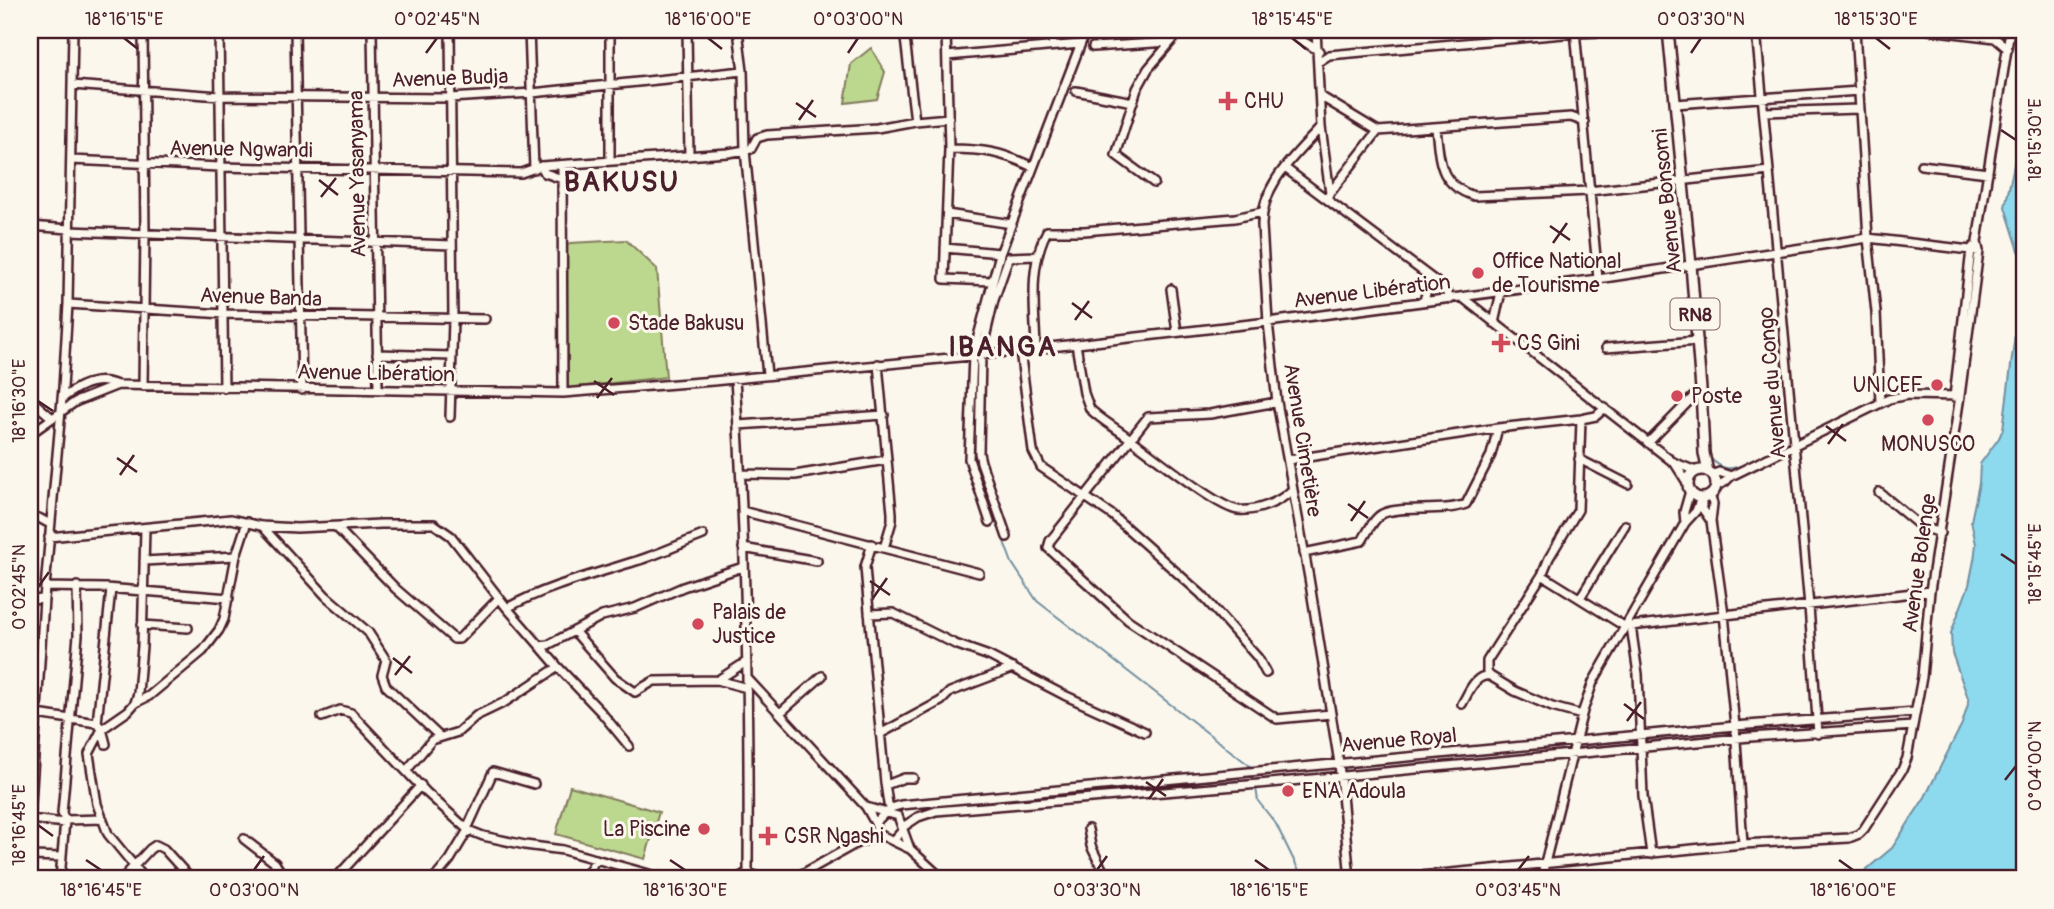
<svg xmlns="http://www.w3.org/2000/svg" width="2054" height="909" font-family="Pangolin,sans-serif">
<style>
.green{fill:#bcd88f;stroke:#837c5d;stroke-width:2}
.water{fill:#8dd9ee;stroke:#728fa0;stroke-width:2}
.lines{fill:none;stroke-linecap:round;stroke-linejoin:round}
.stream{stroke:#728fa0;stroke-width:2}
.minor-casing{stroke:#4a1f2b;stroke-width:12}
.major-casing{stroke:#4a1f2b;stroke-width:14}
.minor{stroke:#fbf7ec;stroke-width:7}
.major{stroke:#fbf7ec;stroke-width:9}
.ticks{fill:none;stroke:#4a1f2b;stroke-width:2.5}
.poi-dot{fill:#d1495b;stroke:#fbf7ec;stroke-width:2.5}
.labels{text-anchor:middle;stroke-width:6;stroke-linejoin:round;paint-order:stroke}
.shield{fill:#fbf7ec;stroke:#7f6065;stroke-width:2}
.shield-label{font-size:19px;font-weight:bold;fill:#4a1f2b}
.street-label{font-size:21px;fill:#4a1f2b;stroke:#fbf7ec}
.poi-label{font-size:21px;fill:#4a1f2b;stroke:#fbf7ec;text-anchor:start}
.district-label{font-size:28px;font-weight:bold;letter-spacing:2px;fill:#4a1f2b;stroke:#fbf7ec}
.neatline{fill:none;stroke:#4a1f2b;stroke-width:2.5}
.ticks-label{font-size:18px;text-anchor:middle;fill:#4a1f2b}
</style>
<rect width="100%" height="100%" fill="#fbf7ec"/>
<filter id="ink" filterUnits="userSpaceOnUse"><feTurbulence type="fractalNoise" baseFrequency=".0143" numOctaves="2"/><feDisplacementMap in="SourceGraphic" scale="14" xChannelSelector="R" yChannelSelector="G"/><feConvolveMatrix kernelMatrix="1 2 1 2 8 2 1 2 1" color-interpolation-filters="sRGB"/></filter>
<g filter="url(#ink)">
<path class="green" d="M871 48 885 72 877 99 845 103 851 64Z
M626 240 657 269 666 377 568 388 565 248 570 243Z
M570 786 659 812 645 859 556 834Z"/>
<path class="water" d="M2024 118V277L2020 254 2005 207Z
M2024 291V879H1855L1892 848 1925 797 1962 724 1969 701 1952 653 1951 633 1969 585 1974 560 1976 544 1971 521 1979 483 1980 464 1999 438 2003 429 2015 334Z"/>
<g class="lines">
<path class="stream" d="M1685 247 1686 262
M1006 255 1024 201 1090 30
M1686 268 1688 283
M1696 376V391
M976 380 977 358
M1697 397 1699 457
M1706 404 1710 458C1723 471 1731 470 1747 464
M1796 440 1869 405
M1780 448 1791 442
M973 459 1012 563 1037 601 1254 769
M1256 788 1258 801 1276 824 1303 879"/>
<g class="minor-casing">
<path id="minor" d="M219 30 224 388
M295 30 302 390
M372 30 378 388
M450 30 453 320 450 417
M529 30 534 169
M610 30V160
M687 30 689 156
M738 30 743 71 745 150 767 375
M904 30 915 121
M946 30 949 149 944 279 992 281
M1051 30 1053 46
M1285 30 1319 51
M1316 30 1321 127 1330 193 1327 199
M1575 30 1598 279
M1756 30 1809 606 1818 734
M1855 30 1868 238 1876 312 1880 402
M1929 30 1995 38 2008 49
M1093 47 1169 42
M947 56 1080 44
M1318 62 1329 55 1575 33 1646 30
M72 85 220 96 450 98 532 93 743 71
M1076 91 1133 102
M1320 96 1378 131 1571 117 1585 122
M1675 104 1859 91
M1764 112 1859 109
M1321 127C1295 156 1262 183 1262 225L1268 322 1277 402 1309 578 1339 763 1350 879
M1436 128C1440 161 1438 184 1474 196L1589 191 1769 171
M949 149C984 149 1001 152 1033 167
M71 160 220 167 521 173 541 166 728 153 751 149 757 138 767 135 877 128 915 121 949 118
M562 165 563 393
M1921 165 1988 173
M541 166 545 173 562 179
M1285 168 1442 286 1451 299
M1154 183 1116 155 1137 89 1148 69 1181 30
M1330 193 1378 131
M947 214 1012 224
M30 226 69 229
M69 231 452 245
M945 248 1000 253
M1171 289 1177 332
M1463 298 1673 462 1696 471
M1424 301 1430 278
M68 304 224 314 485 319
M1494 323 1501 292
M1076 344 1084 393 1090 409C1101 420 1116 428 1129 438 1151 453 1216 507 1238 510 1256 512 1280 502 1292 490
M1606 348 1698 341
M1036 349C1035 310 1028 267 1047 231H1084L1235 218 1262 212
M1020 350 1033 451 1041 467 1112 515 1201 594 1258 658 1266 673
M377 354 452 356
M878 364 892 513V521L884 548
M735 379C746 543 749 708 748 872
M143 386 145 235 143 30
M1954 397 1971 250 1973 247
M30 399 51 417
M62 399C77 386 97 376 117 385
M1277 402 1210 414 1148 417 1050 541 1048 548 1128 620 1277 719 1331 714
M1581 419 1578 510 1549 558 1542 575 1487 661V672L1490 676 1515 691 1552 707 1582 715
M738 425 884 415
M30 434 75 402 118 385 563 393 713 381 981 355 1268 322 1598 279 1868 238 1979 251
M1648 443 1701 389
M1579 459 1628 484
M1288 460 1498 428 1581 419 1596 416 1605 408
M1674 462 1688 484
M741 474 795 475 886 460
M1712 475 1719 472 1731 476
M1716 486 1725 482 1731 476 1889 399 1908 395 1960 396
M1879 492 1920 526 1940 533
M1710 495 1713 504 1711 521 1724 614 1735 726 1743 844
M1702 500V508L1711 521
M742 511 979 573
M30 516 39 518 50 524
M990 522 969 459 973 355 1000 254 1086 30
M1685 523 1684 512 1690 491
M262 526 326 596 368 632 386 660 382 675 386 686 440 737
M336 527 396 589 454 639H459L499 598
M145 528 142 646 138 693 135 703 128 711 102 729 89 754 97 804 108 834 145 879
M49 537 231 519 261 526 297 528 381 524H434L451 536 507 608 540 646 548 645 602 616 635 608 683 587 743 567
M1007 537 981 462 979 453 981 355 994 300 1009 257 1037 256
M872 544 865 567 866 579 885 783 888 804 891 808
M743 548 817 561
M1304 553 1362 541C1367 533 1373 519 1382 514 1398 505 1444 513 1466 504L1491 455 1498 428
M144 561 236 556
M1542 575 1624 626H1631L1930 591
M45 587 106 588 229 598
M1580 598 1625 525
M30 600 44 599
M507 608C547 586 592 575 636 561 659 554 680 544 703 535
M869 614 893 613 955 644 989 656 1064 695 1145 732
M142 625 188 628
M1631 626 1638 674 1643 796 1651 854
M574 631 615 678 635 692 654 681 717 680 747 688
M558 667 601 712 629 746
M748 679 866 807 875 823
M718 680 746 662
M135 703 149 696 203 651 219 630 224 619 236 556 247 522
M1462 704C1469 692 1475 674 1490 676
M780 713 822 676
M37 714 97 723 102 729 106 744
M322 717 340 710 351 713 426 792 468 830 483 836 525 845 563 850 667 879
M97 723 111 589
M880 734 941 701 950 692 1013 668
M407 770 432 740 458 732 476 716 505 702 558 667 540 646
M886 785 904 778H913
M866 807 898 816 910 849
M886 812 875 823 879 834 893 841 903 830
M889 812 891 808 901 805 1735 726 1915 712
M30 819 65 823
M30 820 44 599 63 388 68 304 73 30
M65 820 62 813 78 635 77 586
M903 827 918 817 936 811 1248 785 1750 737 1913 726
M467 829 493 772 534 784
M1088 829 1091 846 1107 879
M244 839 275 863 285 879
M893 841 910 849 943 879
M30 856 62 857
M60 879 65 820 103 819
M122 879 150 849 156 845 164 849 191 879
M335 879 421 785
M434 879 450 860 468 830
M584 879 596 859
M737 879 748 872 762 879
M793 879 859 842 882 837
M1390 879 1743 844 1849 838 1859 834 1864 829 1902 770 1907 758 1922 677 1930 591 1960 396 1979 251 1977 242 2010 30
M1541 879 1583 711 1593 682 1685 523 1696 511 1701 498"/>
</g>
<g class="major-casing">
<path id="major" d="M1668 30 1691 265 1701 389 1704 453 1708 472
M1688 484a14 14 0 1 1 28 0a14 14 0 1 1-28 0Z"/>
</g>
<use href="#minor" class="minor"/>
<use href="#major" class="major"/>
</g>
</g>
<path class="ticks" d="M124 38 138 49M708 38 722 49M1292 38 1306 49M1876 38 1890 49M426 53 437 38M848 53 858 38M1691 53 1701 38M796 103 816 117M799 120 813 100M2001 130 2016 140M319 180 338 195M321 197 336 178M1550 226 1570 240M1553 243 1567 223M1072 303 1092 318M1075 320 1089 301M594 381 614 395M597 398 612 378M38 401 53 411M1826 426 1846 441M1828 444 1843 424M117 458 137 472M120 475 134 455M1348 504 1368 518M1351 521 1365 501M2001 554 2016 564M870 581 890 595M38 587 49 572M873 598 887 578M393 658 412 673M395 675 410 656M1624 704 1644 719M1627 721 1641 702M2005 780 2016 766M1146 782 1166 796M1149 799 1163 779M38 825 53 836M86 860 101 870M670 860 685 870M1255 860 1269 870M1839 860 1853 870M254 870 264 856M1097 870 1107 856M1518 870 1529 856"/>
<g class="poi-dot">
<path d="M1224.5 90.5h7v7h7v7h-7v7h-7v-7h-7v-7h7z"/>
<circle cx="1478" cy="273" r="7"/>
<circle cx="614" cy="323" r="7"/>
<path d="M1497.5 332.5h7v7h7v7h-7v7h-7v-7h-7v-7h7z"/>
<circle cx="1937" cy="385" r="7"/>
<circle cx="1677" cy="396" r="7"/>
<circle cx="1928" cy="420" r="7"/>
<circle cx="698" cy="624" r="7"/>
<circle cx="1288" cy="791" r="7"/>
<circle cx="704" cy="829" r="7"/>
<path d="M764.5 825.5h7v7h7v7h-7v7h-7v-7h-7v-7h7z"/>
</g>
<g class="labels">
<rect class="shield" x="1670.5" y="298.5" width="49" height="31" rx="5"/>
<g class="shield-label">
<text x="1695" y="321">RN8</text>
</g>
<g class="street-label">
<text transform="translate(450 78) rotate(-2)" y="7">Avenue Budja</text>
<text transform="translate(241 149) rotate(1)" y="7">Avenue Ngwandi</text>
<text transform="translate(357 174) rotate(-91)" y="7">Avenue Yasanyama</text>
<text transform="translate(1667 201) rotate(-96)" y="7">Avenue Bonsomi</text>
<text transform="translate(1372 291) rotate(-7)" y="7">Avenue Libération</text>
<text transform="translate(261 297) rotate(2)" y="7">Avenue Banda</text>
<text transform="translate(376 373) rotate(1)" y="7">Avenue Libération</text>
<text transform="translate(1772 383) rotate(-95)" y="7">Avenue du Congo</text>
<text transform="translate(1303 440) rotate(81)" y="7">Avenue Cimetière</text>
<text transform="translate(1919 563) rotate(-82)" y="7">Avenue Bolenge</text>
<text transform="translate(1399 740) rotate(-5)" y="7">Avenue Royal</text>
</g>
<g class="poi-label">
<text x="1244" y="108">CHU</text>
<text x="1492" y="268">Office National<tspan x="1492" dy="24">de Tourisme</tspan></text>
<text x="628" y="330">Stade Bakusu</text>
<text x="1517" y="350">CS Gini</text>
<text x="1923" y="392" text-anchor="end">UNICEF</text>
<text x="1691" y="403">Poste</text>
<text x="1928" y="451" text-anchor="middle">MONUSCO</text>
<text x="712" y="619">Palais de<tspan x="712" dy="24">Justice</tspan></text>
<text x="1302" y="798">ENA Adoula</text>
<text x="690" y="836" text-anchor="end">La Piscine</text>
<text x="784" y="843">CSR Ngashi</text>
</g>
<g class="district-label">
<text x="622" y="191">BAKUSU</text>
<text x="1003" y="356">IBANGA</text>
</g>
</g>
<rect width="2054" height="909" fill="none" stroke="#fbf7ec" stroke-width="77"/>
<rect x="38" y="38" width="1978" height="832" class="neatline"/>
<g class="ticks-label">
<text x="124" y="25">18°16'15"E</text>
<text x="437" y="25">0°02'45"N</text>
<text x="708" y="25">18°16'00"E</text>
<text x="858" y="25">0°03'00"N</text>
<text x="1292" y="25">18°15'45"E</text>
<text x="1701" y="25">0°03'30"N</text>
<text x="1876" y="25">18°15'30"E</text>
<text transform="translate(2035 140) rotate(-90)" y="6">18°15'30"E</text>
<text transform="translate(19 401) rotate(-90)" y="6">18°16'30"E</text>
<text transform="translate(2035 564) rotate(-90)" y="6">18°15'45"E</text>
<text transform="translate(19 587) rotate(-90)" y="6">0°02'45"N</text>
<text transform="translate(2035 766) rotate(-90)" y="6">0°04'00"N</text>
<text transform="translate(19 825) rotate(-90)" y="6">18°16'45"E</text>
<text x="101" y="896">18°16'45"E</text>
<text x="254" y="896">0°03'00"N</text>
<text x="685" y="896">18°16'30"E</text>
<text x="1097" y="896">0°03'30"N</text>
<text x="1269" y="896">18°16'15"E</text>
<text x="1518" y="896">0°03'45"N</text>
<text x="1853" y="896">18°16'00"E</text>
</g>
</svg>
